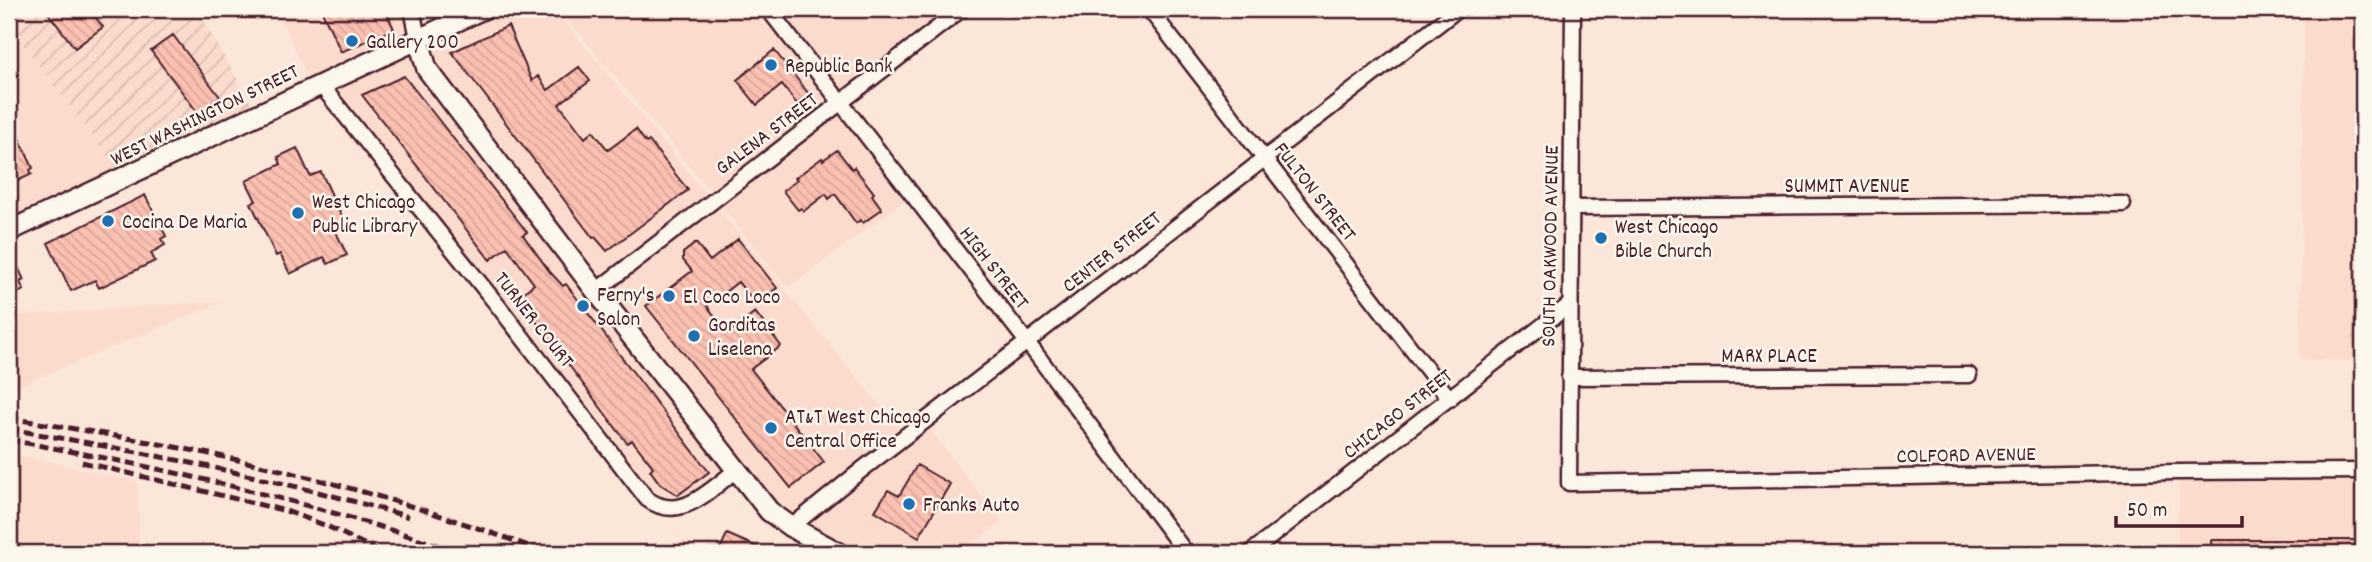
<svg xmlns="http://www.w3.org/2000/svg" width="2372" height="562" font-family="Dekko,sans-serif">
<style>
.built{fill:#fbdbce}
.industrial{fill:url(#industrial-furrows)}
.building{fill:url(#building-back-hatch);stroke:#4a1f2b;stroke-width:2}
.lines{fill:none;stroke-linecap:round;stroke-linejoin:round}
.street-casing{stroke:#4a1f2b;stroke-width:19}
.secondary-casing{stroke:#4a1f2b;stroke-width:24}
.street{stroke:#fbf7ec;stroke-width:14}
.secondary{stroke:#fbf7ec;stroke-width:19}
.rail{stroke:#4a1f2b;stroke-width:5;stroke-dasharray:10 5;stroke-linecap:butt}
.poi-dot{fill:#1f6fb2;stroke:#fbf7ec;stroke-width:2.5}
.labels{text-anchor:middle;stroke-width:5;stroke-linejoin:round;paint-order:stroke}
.poi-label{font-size:21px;fill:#4a1f2b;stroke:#fbf7ec;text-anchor:start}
.street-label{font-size:21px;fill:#4a1f2b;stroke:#fbf7ec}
</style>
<defs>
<pattern id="industrial-furrows" width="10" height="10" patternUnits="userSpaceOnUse" patternTransform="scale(1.75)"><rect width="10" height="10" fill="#fbdbce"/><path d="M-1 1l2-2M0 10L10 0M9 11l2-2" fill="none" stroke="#d9bcb1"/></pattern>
<pattern id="building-back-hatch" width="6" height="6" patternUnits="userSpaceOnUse" patternTransform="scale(1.75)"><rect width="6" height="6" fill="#fac0b1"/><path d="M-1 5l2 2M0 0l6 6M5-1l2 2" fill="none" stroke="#d8a598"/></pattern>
</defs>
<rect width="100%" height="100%" fill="#fbe6da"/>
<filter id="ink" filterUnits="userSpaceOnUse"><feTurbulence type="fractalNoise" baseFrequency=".0143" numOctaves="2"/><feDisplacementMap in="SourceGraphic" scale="14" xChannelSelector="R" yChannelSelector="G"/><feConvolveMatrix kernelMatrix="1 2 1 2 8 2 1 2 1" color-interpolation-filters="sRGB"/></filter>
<g filter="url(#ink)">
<path class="built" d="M276 9H416L422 31 311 83Z
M483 9H554L905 436 791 527 738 469 686 506 658 507 325 81Z
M559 9H763L834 104 713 195Z
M773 9H954L841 97Z
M2304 9H2363V360H2300Z
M9 26 119 171 9 222Z
M839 109 908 198 788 288 718 202Z
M224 301 9 390V316Z
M927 426 1002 522 957 553H851L800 526Z
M9 453 138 482 139 544 75 553H9Z
M2363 468V553H2178L2179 472Z"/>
<path class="industrial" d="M9 9H197L252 105 119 171 9 26Z"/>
<path class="building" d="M45 9H89L103 27 75 48Z
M321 9H385L394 29 341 52Z
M508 26 532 81 538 76 548 90 579 67 590 81 559 104 585 138 593 131 608 150 636 129 646 143 649 141 688 190 607 251 595 237 593 238 452 52Z
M173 35 220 97 198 113 151 51Z
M774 50 809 94 797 104 782 85 757 105 737 80Z
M404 76 527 232 523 235 550 272 563 286 566 284 709 472 678 495 660 484 650 470 653 467 632 440 627 443 518 297 534 284 507 247 490 260 362 95Z
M9 116 33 168 30 170 32 174 9 185Z
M297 148 310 176 321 172 345 223 334 228 347 255 328 264 324 257 290 274 280 254 276 256 251 203 256 201 246 181 281 164 278 157Z
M837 150 852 169 854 167 874 193 872 195 882 209 863 223 860 220 856 223 835 194 829 199 826 194 804 211 801 208 798 210 783 191 797 180 795 178 822 158 823 160Z
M145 195 166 236 161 239 165 245 151 253 155 261 99 288 95 280 71 291 48 243Z
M738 239 777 288 756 304 738 282 707 306 728 333 755 312 781 346 751 369 824 462 791 488 646 306 692 271 683 260V253L696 243 710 261Z
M9 248 24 280 20 282 24 290 9 297Z
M917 465 950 484 919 537 875 511 888 490 899 496Z
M727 534 771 553H718Z
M2211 540H2363V553H2211Z"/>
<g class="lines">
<g class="street-casing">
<path id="street" d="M412 9 418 38
M768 9 1027 342 1186 553
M1149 9 1450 399
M1573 9 1569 483 2179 472 2363 471
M320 84 499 307 647 499C681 524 710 489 738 469
M1571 208 2123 204
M596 291 962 9
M1569 377 1969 375
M791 527 864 468 1458 9
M1250 553 1569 305"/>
</g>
<g class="secondary-casing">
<path id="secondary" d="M418 38 427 69 596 291 769 511 791 527 839 553
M9 231 483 9"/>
</g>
<use href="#street" class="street"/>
<use href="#secondary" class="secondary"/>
<path class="rail" d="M9 418C106 434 204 450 300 475 384 496 466 523 548 553
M9 429C144 452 277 478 409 517
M9 440C163 467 313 502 461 553
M82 462 286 511 327 526 382 553"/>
</g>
</g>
<g class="poi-dot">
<circle cx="352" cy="41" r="7"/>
<circle cx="771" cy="65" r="7"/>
<circle cx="298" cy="213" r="7"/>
<circle cx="108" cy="221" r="7"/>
<circle cx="1601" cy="238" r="7"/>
<circle cx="669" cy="296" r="7"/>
<circle cx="583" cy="306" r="7"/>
<circle cx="694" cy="336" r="7"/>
<circle cx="771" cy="428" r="7"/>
<circle cx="909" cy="504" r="7"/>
</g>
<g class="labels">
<g class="poi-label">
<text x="366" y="48">Gallery 200</text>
<text x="785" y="72">Republic Bank</text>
<text x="312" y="208">West Chicago<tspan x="312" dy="24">Public Library</tspan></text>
<text x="122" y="228">Cocina De Maria</text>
<text x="1615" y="233">West Chicago<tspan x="1615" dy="24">Bible Church</tspan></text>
<text x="597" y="301">Ferny's<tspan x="597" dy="24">Salon</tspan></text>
<text x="683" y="303">El Coco Loco</text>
<text x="708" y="331">Gorditas<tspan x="708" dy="24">Liselena</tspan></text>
<text x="785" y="423">AT&amp;T West Chicago<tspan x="785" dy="24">Central Office</tspan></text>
<text x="923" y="511">Franks Auto</text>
</g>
<g class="street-label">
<text transform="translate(204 114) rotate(-26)" y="7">WEST WASHINGTON STREET</text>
<text transform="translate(766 133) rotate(-37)" y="7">GALENA STREET</text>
<text x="1847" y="192">SUMMIT AVENUE</text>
<text transform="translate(1316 191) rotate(52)" y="7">FULTON STREET</text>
<text transform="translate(1549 246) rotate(-89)" y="7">SOUTH OAKWOOD AVENUE</text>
<text transform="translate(1111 251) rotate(-38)" y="7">CENTER STREET</text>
<text transform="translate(995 267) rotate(52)" y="7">HIGH STREET</text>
<text transform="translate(535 319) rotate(52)" y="7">TURNER COURT</text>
<text x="1769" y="362">MARX PLACE</text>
<text transform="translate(1397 413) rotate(-38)" y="7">CHICAGO STREET</text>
<text transform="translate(1966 454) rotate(-1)" y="7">COLFORD AVENUE</text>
</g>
</g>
<rect width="2372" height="562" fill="none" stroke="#fbf7ec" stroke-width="35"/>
<rect x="18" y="18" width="2337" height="527" fill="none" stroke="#4a1f2b" stroke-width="2.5" filter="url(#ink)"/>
<path d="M2116 516v10h126v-10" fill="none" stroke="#4a1f2b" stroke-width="3.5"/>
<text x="2127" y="516" font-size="21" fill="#4a1f2b" stroke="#fbf7ec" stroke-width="5" paint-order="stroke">50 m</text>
</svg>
